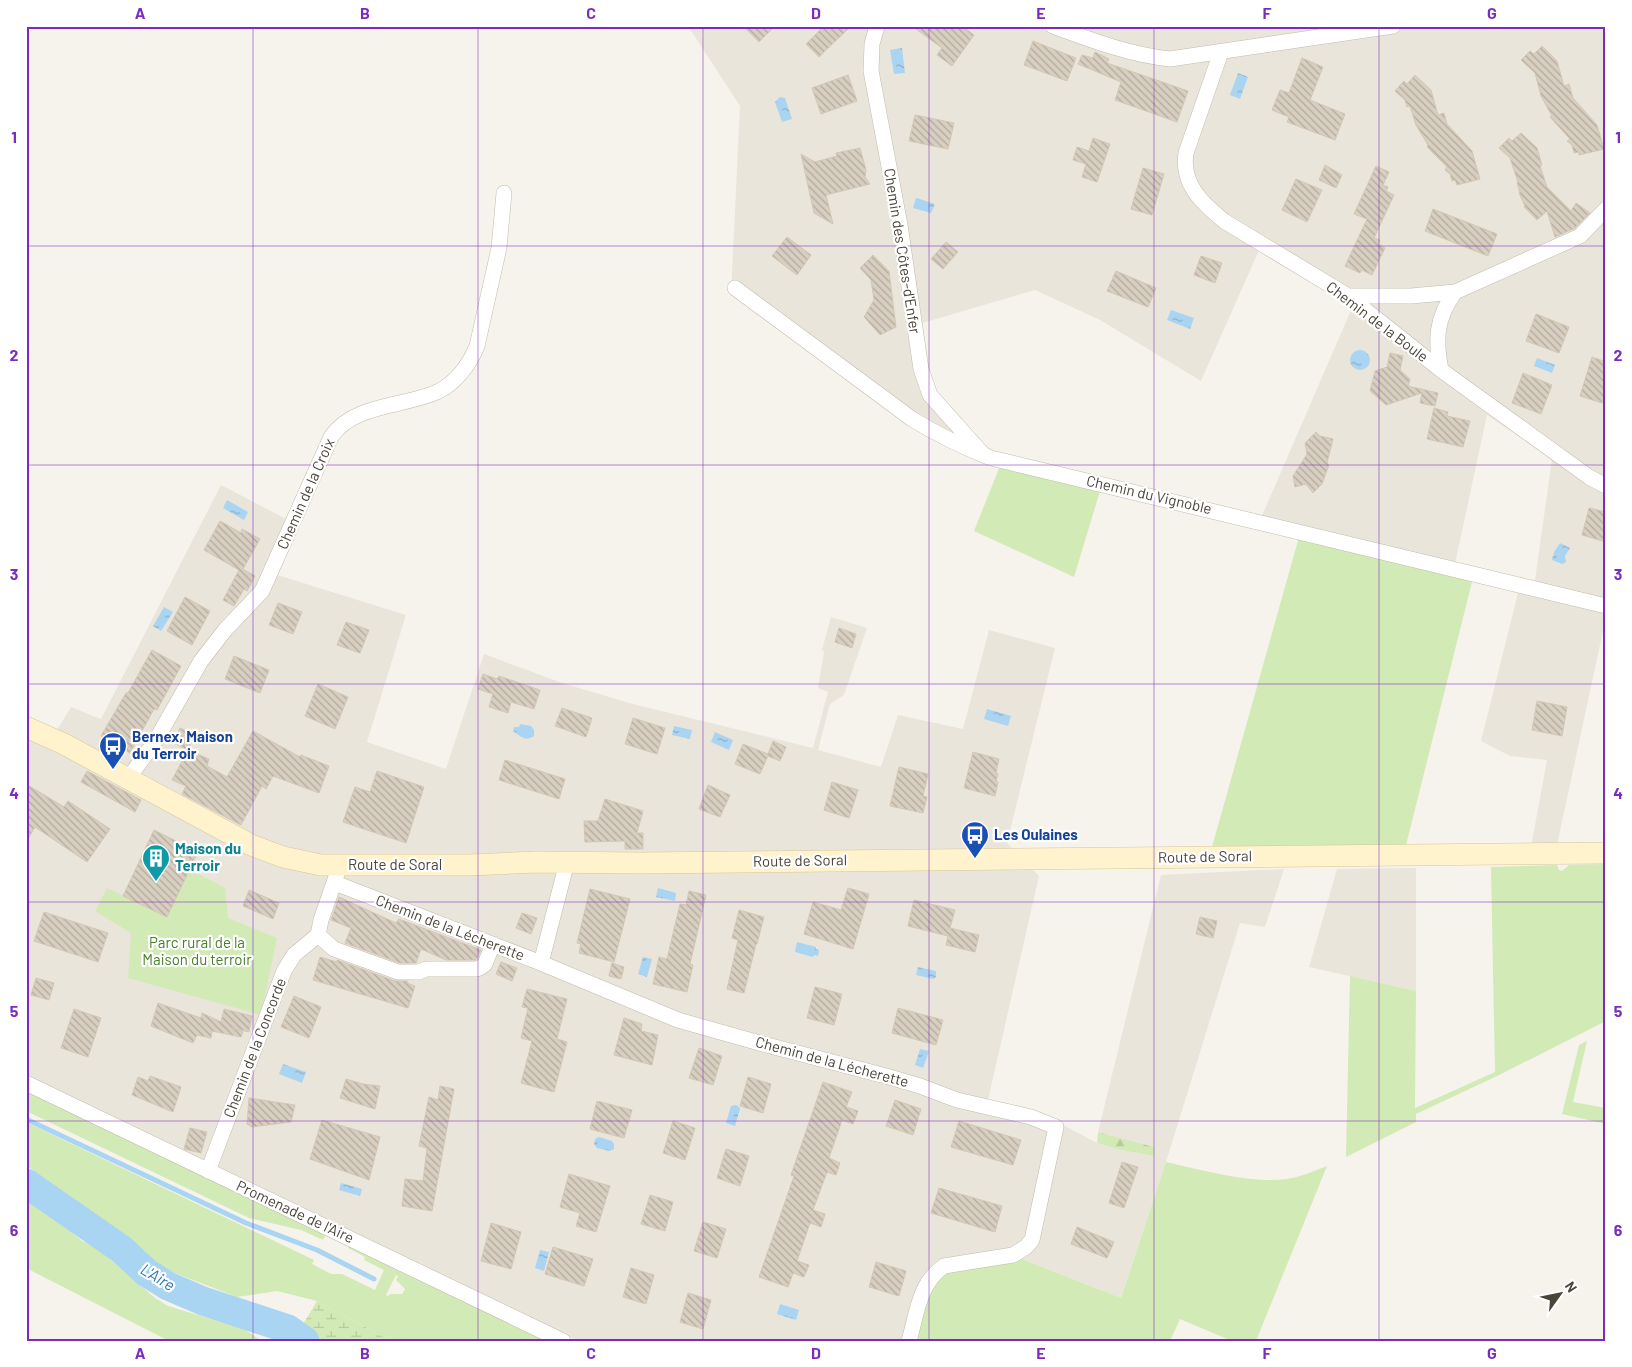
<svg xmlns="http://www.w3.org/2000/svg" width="1632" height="1367" font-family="Barlow,sans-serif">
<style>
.residential{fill:#eae5da}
.green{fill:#d2eab5;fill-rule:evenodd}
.forest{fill:url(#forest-firs)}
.wetland{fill:url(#wetland-marsh)}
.water{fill:url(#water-ripples)}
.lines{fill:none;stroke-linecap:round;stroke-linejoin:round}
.stream{stroke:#a9d4f2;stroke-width:5}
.river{stroke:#a9d4f2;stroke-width:29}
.building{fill:url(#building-back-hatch);stroke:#d3c7b4}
.street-casing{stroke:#c2bbae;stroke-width:16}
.secondary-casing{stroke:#d6c79b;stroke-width:22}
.street{stroke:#fff;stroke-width:15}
.secondary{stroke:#fff3cd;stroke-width:21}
.grid{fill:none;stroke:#7b2cbf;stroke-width:1;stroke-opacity:0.55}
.labels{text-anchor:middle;stroke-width:4.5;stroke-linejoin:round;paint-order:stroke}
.street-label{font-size:15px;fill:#4b4439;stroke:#fff}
.transit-label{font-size:15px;font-weight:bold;fill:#164399;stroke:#fff;text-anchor:start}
.culture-label{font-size:15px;font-weight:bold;fill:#0d838f;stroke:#fff;text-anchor:start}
.park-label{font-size:15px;fill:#4a7f2a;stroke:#fff}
.water-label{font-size:16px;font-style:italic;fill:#2e7ab2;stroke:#fff}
.neatline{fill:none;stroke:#7b2cbf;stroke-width:2}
.grid-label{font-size:16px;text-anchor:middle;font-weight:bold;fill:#7b2cbf}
</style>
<defs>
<pattern id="forest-firs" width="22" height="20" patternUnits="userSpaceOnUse" patternTransform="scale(1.25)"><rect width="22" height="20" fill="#d2eab5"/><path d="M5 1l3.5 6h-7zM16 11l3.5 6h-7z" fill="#b6ca9c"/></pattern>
<pattern id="wetland-marsh" width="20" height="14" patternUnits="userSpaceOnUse" patternTransform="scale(1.25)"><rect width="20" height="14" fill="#d2eab5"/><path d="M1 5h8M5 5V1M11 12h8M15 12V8" fill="none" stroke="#b6ca9c"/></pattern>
<pattern id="water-ripples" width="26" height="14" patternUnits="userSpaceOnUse" patternTransform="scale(1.25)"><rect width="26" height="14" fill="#a9d4f2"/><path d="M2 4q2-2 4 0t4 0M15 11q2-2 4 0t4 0" fill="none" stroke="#8caec5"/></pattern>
<pattern id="building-back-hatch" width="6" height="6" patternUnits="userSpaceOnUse" patternTransform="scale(1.25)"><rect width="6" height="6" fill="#d8cfc1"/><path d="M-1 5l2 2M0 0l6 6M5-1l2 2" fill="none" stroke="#b1aa9e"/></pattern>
</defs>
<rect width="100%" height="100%" fill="#f6f3ec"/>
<path class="residential" d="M688 26H1606V617L1557 845 1531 847 1547 760 1510 756 1481 741 1518 593 1535 580 1552 459 1487 415 1453 573 1261 518 1352 308 1260 248 1201 381 1100 320 1035 290 919 324 933 389 989 451 880 403 731 294 740 106Z
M221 485 292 522 271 573 406 615 367 742 446 769 484 654 562 683 633 704 813 748 828 692 818 688 824 652 822 650 831 617 867 628 844 695 830 704 818 750 881 767 898 715 963 729 989 630 1055 648 1007 843 1039 876 988 1100 1037 1111 1097 1143 1121 1150 1155 1156 1154 1147 1098 1132 1161 875 1284 869 1265 927 1240 923 1166 1162 1121 1298 1019 1258 952 1270 915 1341H578L26 1076V727L57 730 71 707 101 719Z
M1416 868V991L1309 967 1337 869Z"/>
<path class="green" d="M1000 466 1100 491 1074 577 974 531Z
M1299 537 1473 578 1406 845 1212 847Z
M1606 864V1021L1497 1076 1416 1114V1122L1346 1157 1350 976 1416 991 1415 1108 1495 1072 1491 867 1557 865 1559 870 1562 871 1569 865Z
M190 869 225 888 228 918 277 938 261 1015 128 978 131 933 95 911 107 888 167 917Z
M1587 1041 1573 1102 1606 1108V1124L1562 1114 1579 1045Z
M26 1087 327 1232 323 1240 301 1230 249 1218 26 1111Z
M26 1122 314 1260 312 1264 331 1274H342L375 1290 384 1270 364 1260 365 1257 348 1248 350 1243 555 1341H391L317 1301 277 1291 237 1297 157 1266 145 1251 124 1238 107 1223 72 1203 61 1192 26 1165ZM396 1275 398 1276 396 1280 405 1289 402 1294H390L388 1296 386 1295Z
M1166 1162C1202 1170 1252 1184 1287 1179 1301 1177 1314 1171 1327 1166L1256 1341H1232L1180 1319 1170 1341H920L916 1338 930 1289 937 1278 952 1270 1019 1258 1121 1298Z
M26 1196 32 1198 82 1241 96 1247 155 1298 168 1306 244 1329 262 1341H169L26 1268Z"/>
<path class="forest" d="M1098 1132 1154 1147 1155 1156 1121 1150 1097 1143Z"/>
<path class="wetland" d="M317 1301 391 1341H293Z"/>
<path class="water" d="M902 48 905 73 894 74 890 50Z
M1238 73 1248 77 1240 99 1230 95Z
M780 97 785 98 792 119 782 122 775 102Z
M916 198 935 204 931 213 913 208Z
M1171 310 1194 318 1190 329 1167 320Z
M1350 360a10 10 0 1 1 20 0a10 10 0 1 1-20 0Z
M1537 358 1555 365 1552 373 1534 366Z
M227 500 248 512 244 520 223 508Z
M1560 543 1570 548 1565 556 1566 562 1562 564 1552 560 1554 552Z
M164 607 173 612 161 631 153 626Z
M987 709 1011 716 1008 726 984 719Z
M520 724 531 726 534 730V736C525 742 520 736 513 731L514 727H519Z
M674 726 692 730 690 739 672 735Z
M715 732 733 740 729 750 711 742Z
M658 888 676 893 675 901 656 897Z
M797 942 816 947V949L819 950 818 956 814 955 813 957 795 952Z
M643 957 652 959 647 977 638 974Z
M918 967 936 971V977L933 979 916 975Z
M920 1049 929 1051 923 1068 915 1065Z
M283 1064 306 1072 302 1083 279 1074Z
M735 1105 738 1106 740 1109 735 1126 726 1123 731 1106Z
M599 1137 612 1141 614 1144V1149L610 1151 597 1148 594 1144 595 1139Z
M341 1183 362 1189 360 1196 339 1190Z
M540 1250 549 1252 544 1271 535 1268Z
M780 1304 799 1310 796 1320 777 1314Z"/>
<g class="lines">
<path class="stream" d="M26 1119 246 1223 317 1250 374 1279"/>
<path class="river" d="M26 1183 121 1249 147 1273 168 1286 203 1301 288 1329 305 1341"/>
</g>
<path class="building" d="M743 26H775L759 42Z
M824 26H851L819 57 806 44Z
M912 26H962L974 35 952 66 937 55 942 48Z
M1033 41 1076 58 1067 81 1024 65Z
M1542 46 1557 61 1564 86 1569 84 1573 98 1597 125 1604 149 1579 155V152L1574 153 1572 145 1567 141 1570 139 1550 117 1552 116 1541 96 1535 73 1521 60 1530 51 1534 54Z
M1095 52 1109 59 1107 63 1188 91 1177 122 1115 100 1121 82 1078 64 1082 55 1093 58Z
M1302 58 1323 67 1310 100 1345 114 1335 140 1287 122 1289 117 1272 110 1280 90 1289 93Z
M848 75 857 101 821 114 812 88Z
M1415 75 1431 90 1438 115 1444 113 1447 124 1472 151 1480 179 1457 185 1455 180 1452 181 1450 174 1445 170 1447 167 1427 147 1428 145 1416 125 1410 106 1407 107 1405 100 1395 91 1404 81 1407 84Z
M915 115 954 123 948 149 909 141Z
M1521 133 1537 148 1542 165 1540 166 1547 187 1571 211 1576 203 1590 213 1575 228 1555 237 1547 211 1537 220 1524 207 1525 206 1519 193H1520L1517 183 1518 182 1510 158 1499 148 1509 138 1512 141Z
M1093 138 1110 144 1097 182 1082 177 1086 164 1073 160 1077 147 1089 151Z
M860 148 866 170 865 177 870 184 826 195 833 224 814 213 801 154 815 162 837 156 836 153Z
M1325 165 1342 175 1336 188 1319 180Z
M1376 166 1389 172 1383 185 1388 187 1386 191 1394 195 1374 238 1380 240 1378 244 1385 248 1372 275 1362 270 1360 273 1345 266 1367 219 1354 214Z
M1143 168 1164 174 1152 215 1131 209Z
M1296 179 1322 190 1307 222 1282 210Z
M1433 209 1497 234 1488 256 1425 231Z
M787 237 811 255 797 275 772 256Z
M946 242 958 252 943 269 931 259Z
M873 255 889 271 896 327 880 335 864 317 874 300 871 280 860 268Z
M1201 256 1222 263 1215 283 1194 275Z
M1116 271 1156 288 1148 307 1107 291Z
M1536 314 1569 327 1559 353 1526 341Z
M1390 353 1403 356 1400 370 1410 379 1408 386 1438 393 1435 406 1420 403 1422 393 1386 405 1370 391 1375 371 1387 367Z
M1592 357 1606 362V393L1602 403 1580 396Z
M1523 373 1552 385 1541 414 1512 403Z
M1434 408 1448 412 1447 416 1470 421 1463 447 1427 439Z
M1316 432 1320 436 1333 439 1327 463 1329 465 1322 484 1313 493 1306 484 1295 487 1293 476 1307 454 1305 443Z
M1589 508 1606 512V542L1582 535Z
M220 521 241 533 242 529 260 539 243 569 255 576 247 591 244 589 234 606 223 600 239 570 204 550Z
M185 597 210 611 192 645 167 631Z
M278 603 302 612 293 634 269 625Z
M346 622 369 630 360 653 337 645Z
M839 628 856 634 852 648 835 642Z
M152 650 181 666 157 710 154 709 130 753 101 736 126 693H128Z
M234 656 269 670 260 693 225 679Z
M483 674 497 679 499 676 540 690 534 709 511 702 508 713 489 707 493 694 478 689Z
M318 684 348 697 335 729 305 716Z
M1537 701 1567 707 1562 736 1532 730Z
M562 708 592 718 586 737 555 726Z
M633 718 665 728 657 754 625 744Z
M180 728 195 736 187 750 172 742Z
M253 731 300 757 301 755 329 766 319 793 273 776 266 789 262 786 241 825 182 794 186 786 172 780 188 750 209 759 207 766 227 777Z
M773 741 786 747 780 761 768 756 760 774 735 764 743 744 768 754Z
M973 752 999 759 996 773 998 774 996 781 998 782 995 796 964 788Z
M505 760 565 779 559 799 499 780Z
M899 767 928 774 923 796 927 797 923 813 890 806Z
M87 771 141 800 135 812 81 782Z
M377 771 424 787 406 843 343 822 355 787 370 792Z
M832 782 858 790 849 818 824 810Z
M26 784 64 807 68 801 110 829 87 862 35 827 26 842Z
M708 785 730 795 720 817 699 809Z
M605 799 643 811 637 833H643V849H625V841L585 842 584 821H598Z
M154 830 198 852 167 917 123 896Z
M848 888 869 894 853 949 804 934 813 902 841 910Z
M590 889 630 899 614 962 579 953 581 944 577 943Z
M249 890 279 903 273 919 243 906Z
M689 891 706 895 690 964 693 965 687 992 653 984 659 957 667 959 680 904 686 905Z
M339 897 396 923 399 919 481 950 477 958 475 960H446L421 949 416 963H400L345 943 351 928 331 920Z
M914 900 955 910 950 928 979 935 975 952 946 945 948 936 908 926Z
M739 910 764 917 757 944H756L744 993 727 989 738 940 732 938Z
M44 912 108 933 98 962 34 941Z
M522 913 537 918 531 934 516 928Z
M1200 917 1217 921 1213 938 1196 934Z
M320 957 337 962V960L395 981H408L407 983 415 986 408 1008 313 980Z
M501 962 517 968 512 981 496 974Z
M612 963 624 967 621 979 609 976Z
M36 978 54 983 49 1000 31 995Z
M815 987 842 994 834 1025 807 1018Z
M527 989 567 999 557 1039 567 1042 554 1092 521 1083 532 1041 521 1038 528 1008 522 1007Z
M294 996 321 1007 309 1038 281 1027Z
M158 1003 201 1018 202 1013 221 1022 224 1009 252 1016 249 1032 232 1028 243 1032 241 1037 212 1031 211 1038 197 1035 193 1043 151 1026Z
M898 1008 943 1020 936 1045 892 1033Z
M74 1009 101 1018 88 1057 61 1048Z
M624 1018 642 1024 641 1031 658 1035 652 1065 614 1055Z
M699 1048 722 1056 713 1085 689 1078Z
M150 1076 181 1087 173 1112 132 1095 138 1077 148 1081Z
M748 1077 771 1084 763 1113 740 1106Z
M346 1079 363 1084 380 1086 375 1109 340 1098Z
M823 1082 852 1092 846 1107 858 1111 853 1124 842 1120 829 1158 840 1163 836 1175 827 1172 813 1210 825 1214 821 1227 810 1223 797 1261 809 1265 804 1277 793 1273 788 1287 759 1277 794 1176 791 1175Z
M440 1086 454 1089 432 1211 402 1206 405 1179 423 1181 427 1148 419 1146 429 1097 438 1100Z
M249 1098 295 1105 291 1122 252 1127 247 1124Z
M895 1100 921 1109 913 1135 886 1126Z
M597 1101 632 1110 624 1138 590 1129Z
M322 1120 380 1137 369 1180 310 1159Z
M673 1121 695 1128 685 1160 663 1153Z
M959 1121 1021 1140 1013 1165 951 1147Z
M190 1128 207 1132 201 1153 184 1149Z
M726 1149 749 1156 740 1186 717 1178Z
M1122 1162 1138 1167 1124 1208 1109 1203Z
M569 1174 610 1186 596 1232 576 1226 580 1213 560 1207Z
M939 1188 1002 1206 995 1232 931 1213Z
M650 1195 673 1202 665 1231 641 1224Z
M703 1222 726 1229 717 1258 694 1251Z
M491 1223 521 1232 511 1269 481 1261Z
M1077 1227 1114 1242 1107 1258 1071 1244Z
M553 1247 593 1259 584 1286 545 1274Z
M876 1262 906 1271 899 1296 869 1287Z
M631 1268 654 1275 646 1304 623 1297Z
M688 1293 711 1300 703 1329 680 1322Z"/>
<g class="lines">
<g class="street-casing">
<path id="street" d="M877 26 872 44 871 71 900 225 921 369 930 395 982 453
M1053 26C1091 40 1130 55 1170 59L1393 26
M1221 52 1186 153C1181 184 1202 203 1224 221L1348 296 1441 370 1589 477 1606 486
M735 288 912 419C938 435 963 447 991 458L1606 606
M1348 296H1411L1455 292 1580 236 1606 209
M1441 370C1435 340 1436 318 1455 292
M128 779 156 740 201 661 225 630 262 591 331 437C353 404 403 407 437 392 455 384 470 364 477 346L499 248 504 193
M335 883 541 963 678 1020 763 1044 886 1076 920 1086 957 1100 1031 1117 1056 1127 1032 1240 1026 1247 1013 1255 944 1266C919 1283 917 1313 909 1341
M318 935 334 949 398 972H419L426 969H477L481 967 485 964 493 944
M541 963 567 862
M26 1083 563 1341
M208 1171 284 971 294 955 318 935 321 920 337 874"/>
</g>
<g class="secondary-casing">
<path id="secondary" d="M26 727 64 744 251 845 283 857 321 865H470L536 862 641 863 1606 853"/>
</g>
<use href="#street" class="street"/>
<use href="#secondary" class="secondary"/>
</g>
<path class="grid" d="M253 26V1341M478 26V1341M703 26V1341M929 26V1341M1154 26V1341M1379 26V1341M26 246H1606M26 465H1606M26 684H1606M26 902H1606M26 1121H1606"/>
<defs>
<g id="bus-pin" transform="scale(1.4375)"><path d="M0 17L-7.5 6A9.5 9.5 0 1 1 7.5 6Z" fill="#1a4fb4" stroke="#fff"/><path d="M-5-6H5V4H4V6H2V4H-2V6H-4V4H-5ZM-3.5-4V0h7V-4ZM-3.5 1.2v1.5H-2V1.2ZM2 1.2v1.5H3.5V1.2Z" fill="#fff"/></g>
<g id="building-pin" transform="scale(1.4375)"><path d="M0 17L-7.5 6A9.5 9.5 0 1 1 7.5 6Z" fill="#0f9aa8" stroke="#fff"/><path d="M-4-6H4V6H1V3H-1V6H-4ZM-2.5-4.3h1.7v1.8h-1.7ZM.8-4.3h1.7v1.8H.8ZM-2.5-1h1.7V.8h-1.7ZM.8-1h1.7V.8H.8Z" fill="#fff"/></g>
</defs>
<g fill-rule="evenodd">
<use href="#bus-pin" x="113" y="746"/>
<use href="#bus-pin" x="975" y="835"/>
<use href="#building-pin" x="156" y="858"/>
</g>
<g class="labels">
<g class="street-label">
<text transform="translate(902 251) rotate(81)" y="5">Chemin des Côtes-d'Enfer</text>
<text transform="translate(1377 322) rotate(37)" y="5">Chemin de la Boule</text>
<text transform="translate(306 494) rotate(-66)" y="5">Chemin de la Croix</text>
<text transform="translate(1149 495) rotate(13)" y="5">Chemin du Vignoble</text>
<text transform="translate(1205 857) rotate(-1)" y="5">Route de Soral</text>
<text transform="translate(800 861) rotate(-1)" y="5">Route de Soral</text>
<text x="395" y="870">Route de Soral</text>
<text transform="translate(450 928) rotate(21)" y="5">Chemin de la Lécherette</text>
<text transform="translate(255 1048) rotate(-69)" y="5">Chemin de la Concorde</text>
<text transform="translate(832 1062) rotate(15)" y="5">Chemin de la Lécherette</text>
<text transform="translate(295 1212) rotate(25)" y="5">Promenade de l'Aire</text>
</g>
<g class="transit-label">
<text x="132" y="742">Bernex, Maison<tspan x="132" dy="17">du Terroir</tspan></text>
<text x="994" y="840">Les Oulaines</text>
</g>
<g class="culture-label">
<text x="175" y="854">Maison du<tspan x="175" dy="17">Terroir</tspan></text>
</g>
<g class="park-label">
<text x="197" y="948">Parc rural de la<tspan x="197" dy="17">Maison du terroir</tspan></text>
</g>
<g class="water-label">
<text transform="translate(158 1277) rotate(32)" y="6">L'Aire</text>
</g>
</g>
<rect width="1632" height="1367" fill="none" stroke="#ffffff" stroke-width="55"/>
<g transform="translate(1560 1294) rotate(57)" stroke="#ffffff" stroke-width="4" paint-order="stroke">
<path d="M0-4L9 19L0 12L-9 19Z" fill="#4b4439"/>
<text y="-8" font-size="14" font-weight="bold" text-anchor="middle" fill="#4b4439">N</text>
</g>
<rect x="28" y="28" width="1576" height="1312" class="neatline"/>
<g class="grid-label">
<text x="140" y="19">A</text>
<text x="365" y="19">B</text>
<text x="591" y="19">C</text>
<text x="816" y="19">D</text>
<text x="1041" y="19">E</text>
<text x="1267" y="19">F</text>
<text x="1492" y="19">G</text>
<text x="14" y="143">1</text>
<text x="1618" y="143">1</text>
<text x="14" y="361">2</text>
<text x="1618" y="361">2</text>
<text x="14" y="580">3</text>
<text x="1618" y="580">3</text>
<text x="14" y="799">4</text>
<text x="1618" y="799">4</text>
<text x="14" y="1017">5</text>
<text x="1618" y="1017">5</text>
<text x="14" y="1236">6</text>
<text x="1618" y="1236">6</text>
<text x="140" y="1359">A</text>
<text x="365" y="1359">B</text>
<text x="591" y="1359">C</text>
<text x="816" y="1359">D</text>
<text x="1041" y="1359">E</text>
<text x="1267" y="1359">F</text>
<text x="1492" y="1359">G</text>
</g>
</svg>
